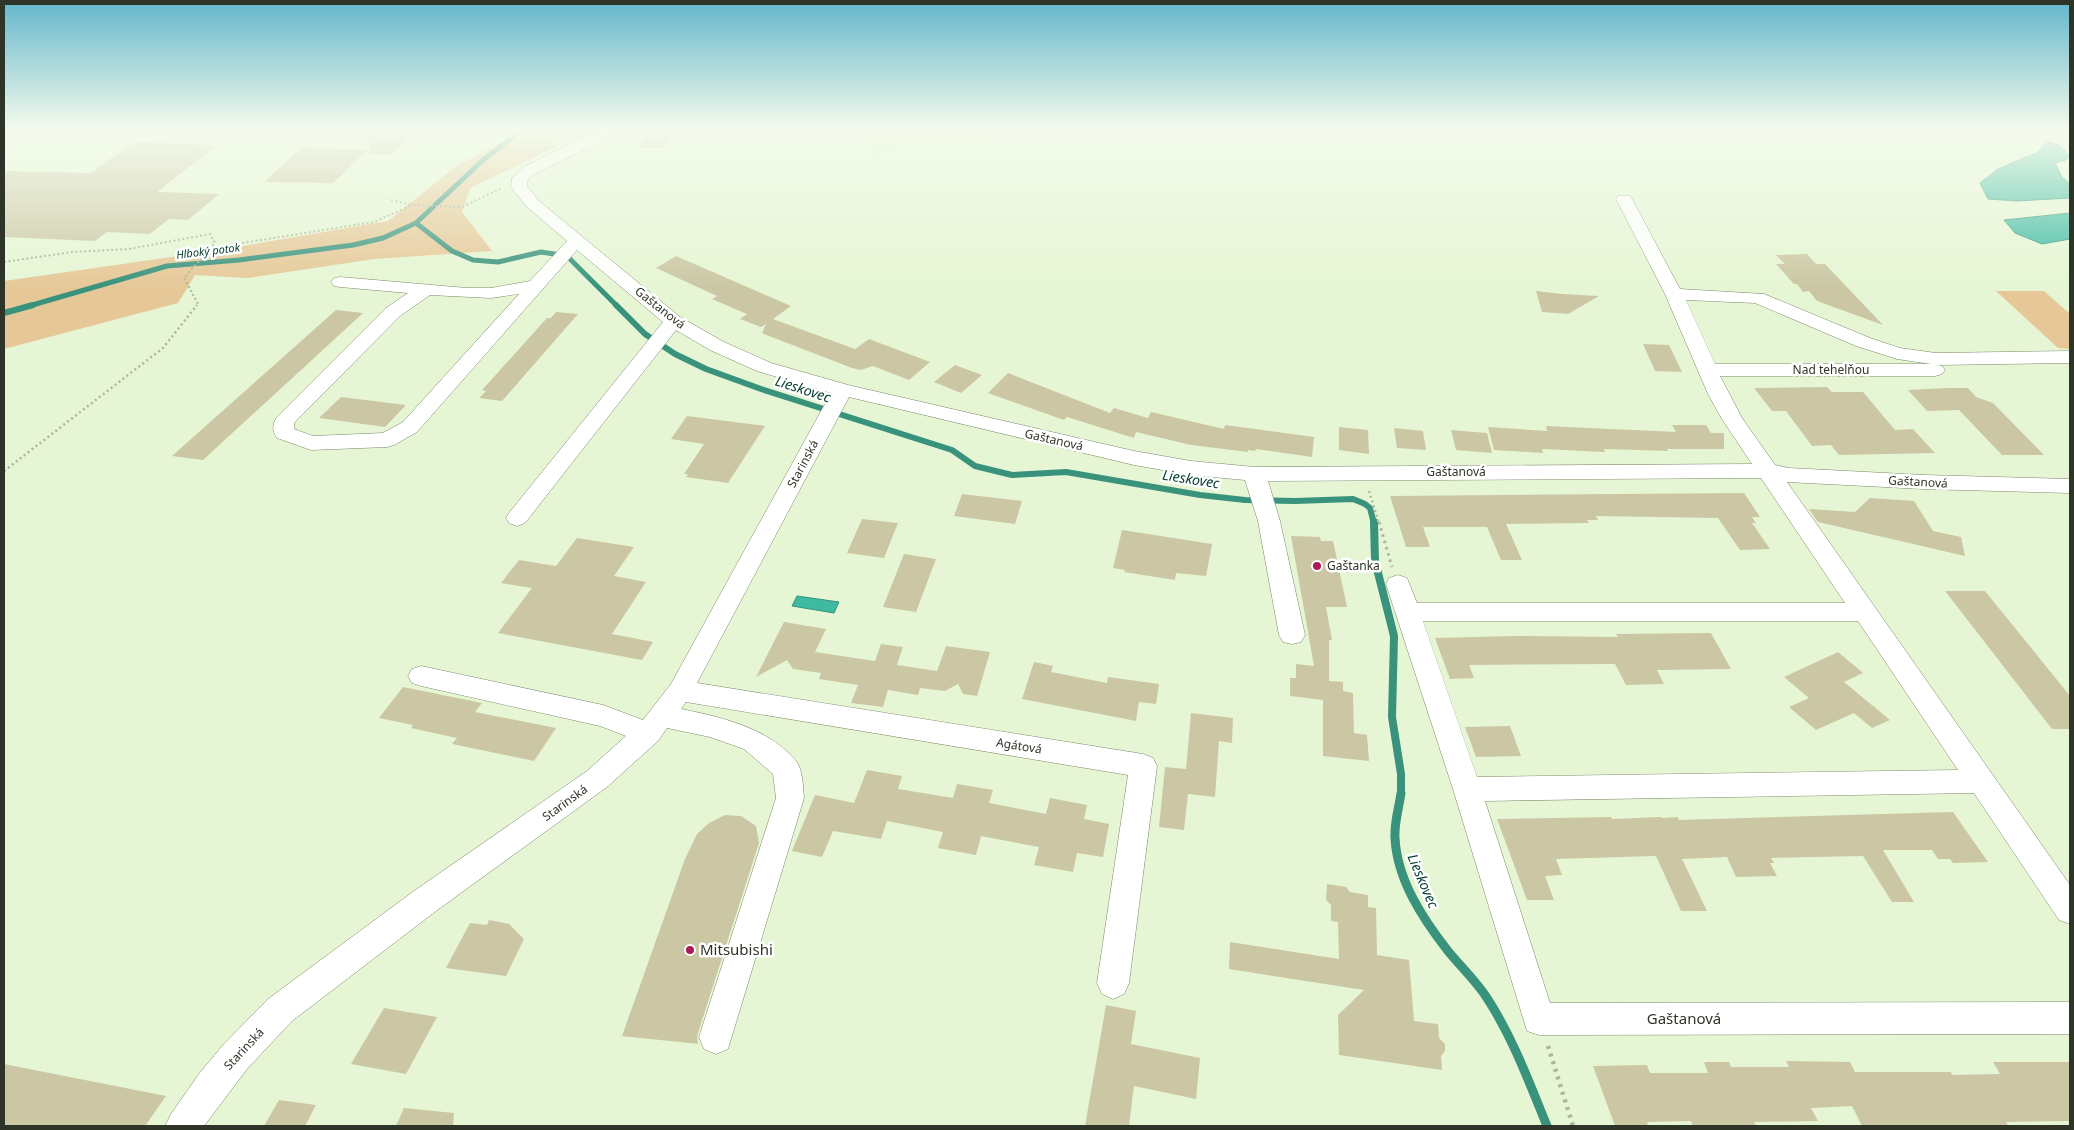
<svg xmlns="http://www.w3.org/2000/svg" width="2074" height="1130" font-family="'Noto Sans',sans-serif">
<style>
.built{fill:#dbeec5}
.green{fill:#e6c898}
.water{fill:#3dbaa1;stroke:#38927c}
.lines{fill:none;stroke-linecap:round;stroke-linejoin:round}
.stream-far3{stroke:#38927c;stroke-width:5}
.stream-far2{stroke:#38927c;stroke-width:6}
.stream-far1{stroke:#38927c;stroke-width:8}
.stream{stroke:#38927c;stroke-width:9}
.building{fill:#cbc7a4}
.minor-casing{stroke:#7a8869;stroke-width:1}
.path-far3{stroke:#aab79c;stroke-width:2;stroke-dasharray:2 2.5;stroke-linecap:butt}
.path-far2{stroke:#aab79c;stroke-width:2.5;stroke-dasharray:2 3;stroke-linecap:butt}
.path-far1{stroke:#aab79c;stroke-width:3;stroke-dasharray:2.5 4;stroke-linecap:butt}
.path{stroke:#aab79c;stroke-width:4.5;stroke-dasharray:3 5;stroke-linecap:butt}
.minor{fill:#fff;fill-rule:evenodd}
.poi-dot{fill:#ac1b53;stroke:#fff;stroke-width:2}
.labels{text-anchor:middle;stroke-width:5;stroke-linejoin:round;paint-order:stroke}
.far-water-label{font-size:11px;font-style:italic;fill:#074035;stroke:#fff}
.street-label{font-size:12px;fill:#2e3427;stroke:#fff}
.poi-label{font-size:12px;fill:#2e3427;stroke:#fff;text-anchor:start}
.water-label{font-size:14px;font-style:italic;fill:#074035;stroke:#fff}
.near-poi-label{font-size:15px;fill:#2e3427;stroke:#fff;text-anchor:start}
.near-street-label{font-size:15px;fill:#2e3427;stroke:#fff}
</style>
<rect width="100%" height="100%" fill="#e6f6d4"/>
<path class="built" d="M874 130H1048L872 155Z"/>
<path class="green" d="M527 130H544L557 146 470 188 462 212 492 251 374 259 247 278 195 275 178 303 4 349V281L213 251 388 221 458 165Z
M1996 291H2044L2070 314V349L2058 348Z"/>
<path class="water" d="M2047 142 2059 145 2070 156 2066 160 2055 163 2062 177 2070 184V198L2017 201 1988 199 1980 183 1998 169 2038 152Z
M2070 213V239L2042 244 2015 233 2004 220Z
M797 596 839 602 834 613 792 606Z"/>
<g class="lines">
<path class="stream-far3" d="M416 223 452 251 473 260 498 262 541 252 567 256 617 306
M29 306 167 266 239 260 353 245 383 238 416 223 482 161 522 130"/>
<path class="stream-far2" d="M616 305 645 334 675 354 706 369 761 389 952 450 975 466 1012 475 1066 472 1200 495 1245 500 1295 501 1353 499 1365 504 1370 508 1374 524
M4 313 33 305"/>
<path class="stream-far1" d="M1374 522 1375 561 1394 636 1392 717 1401 774V794"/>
<path class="stream" d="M1401 793C1399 808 1394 823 1395 838 1397 880 1423 919 1448 951 1461 967 1476 981 1487 998 1513 1038 1529 1082 1547 1126"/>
</g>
<path class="building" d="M369 130H415L391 155 369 154Z
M650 130H674L664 148H640Z
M134 142 217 145 157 192 219 194 188 220 169 219 150 234 107 232 95 241 4 237V171L91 173Z
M302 147 367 150 333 183 264 182Z
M1807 254 1816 264H1825L1883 325 1817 301 1809 291 1803 292 1797 284H1794L1776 264H1785L1776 255Z
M676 256 791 306 773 319 855 349 869 339 930 362 909 380 873 366 861 370 852 368 769 336 762 333 766 324 761 327 740 319 747 314 712 299 717 296 656 268Z
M1536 291 1562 294 1599 296 1568 314 1542 312Z
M336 310 363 313 203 460 172 456Z
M556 312 578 314 502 401 479 398 486 391 482 390 547 318H551Z
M1643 344 1669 345 1682 372 1655 371Z
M955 365 982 375 961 393 934 382Z
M1008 373 1110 413 1114 408 1148 418 1151 412 1224 429 1225 425 1314 437 1312 457 1256 449 1255 451 1248 450V452L1191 445 1136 432 1134 438 1067 417 1064 420 988 393Z
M1827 387 1832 392H1863L1895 430 1913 429 1935 453 1839 455 1831 445 1812 446 1786 411H1772L1754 388Z
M1947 388H1968L1976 397 1993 403 2044 455H2002L1959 410 1927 411 1908 390Z
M341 397 406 405 385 427 319 418Z
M687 416 765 426 728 483 686 477 688 474H684L704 444 671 439Z
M1672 425H1706L1711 433H1724V449H1667L1668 451 1604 449 1605 452 1542 449 1543 453 1494 450 1488 427 1547 431 1546 426 1676 432Z
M1339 427 1368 430 1369 454 1339 450Z
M1394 428 1423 431 1426 450 1397 448Z
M1451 430 1487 433 1492 453 1456 450Z
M1744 493 1760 517H1752L1756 523H1752L1770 549 1740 550 1718 518 1596 516 1598 520H1587L1589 523 1506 524 1522 560H1501L1487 527H1423L1430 547H1406L1390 496Z
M962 494 1022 501 1015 524 954 516Z
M1870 498 1914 501 1933 531 1961 537 1965 556 1818 522 1809 509 1855 512Z
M862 519 898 523 884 558 847 553Z
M1122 530 1212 544 1206 576 1176 573 1175 580 1124 572 1125 570 1113 568Z
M1291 536 1320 537 1321 541H1333L1347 607H1326L1332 640H1329V681L1343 682V691L1353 693 1354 733 1367 735 1369 761 1323 756V700L1290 696V678H1296V664L1314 666Z
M577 538 634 547 614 576 646 582 612 634 653 642 642 660 498 633 532 588 501 583 519 560 556 566Z
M904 554 936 559 916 612 883 607Z
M1945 591H1985L2070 696V729H2052Z
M784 622 826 629 815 652 875 661 881 644 903 647 897 665 937 671 946 646 990 652 977 696 963 694 958 684 945 691 920 688 918 695 888 690 883 707 851 703 858 685 819 679 821 673 793 669 787 660 756 677Z
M1711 633 1731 669 1657 670 1664 684 1626 685 1615 664 1469 665 1474 678 1450 679 1435 638 1516 636 1618 637 1616 634Z
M1838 652 1863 673 1844 682 1890 720 1872 728 1854 713 1816 730 1789 707 1809 698 1784 677Z
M1034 662 1053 666 1051 672 1107 683 1108 677 1159 684 1156 704 1139 702 1136 721 1022 699Z
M403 687 482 703 475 712 556 728 534 761 452 744 457 738 411 728 413 725 379 718Z
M1191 713 1233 718 1232 743 1219 741 1215 797 1188 794 1184 830 1159 827 1165 767 1186 769Z
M1510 726 1521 756 1476 757 1465 727Z
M867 770 902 776 898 789 953 798 957 784 993 790 989 803 1046 814 1050 798 1087 805 1084 819 1109 824 1103 857 1077 853 1073 872 1034 865 1039 847 981 836 976 855 938 848 943 832 887 821 881 839 833 831 822 857 792 851 815 795 854 803Z
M1953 812 1988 862 1953 863 1950 859H1938L1932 850H1883L1914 902H1892L1863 856 1771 858 1774 863H1770L1777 876 1736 877 1727 857 1682 859 1707 911H1681L1656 856 1556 859 1562 875 1545 876 1554 900H1527L1497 819 1611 817 1612 819 1661 817 1662 818 1678 817 1679 820Z
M725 815 741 816 756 826 759 843 697 1036 698 1044 622 1036 685 859 697 834 709 823Z
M1327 884 1346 887 1350 892 1368 895V907L1376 908 1377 955 1409 960 1414 1021 1438 1024 1439 1038 1445 1044V1051L1441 1056 1442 1070 1339 1055 1338 1015 1364 990 1229 969 1230 942 1339 959 1338 922 1331 921V905L1326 900Z
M489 920 509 924 524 939 506 976 446 968 470 923 487 925Z
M1106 1005 1136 1011 1131 1044 1200 1058 1196 1099 1134 1086 1129 1126H1085Z
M384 1008 437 1017 406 1074 351 1064Z
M1786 1061 1850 1062 1855 1072H1951L1952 1075 2000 1074 1993 1062H2070V1121L2006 1122 2008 1125 1862 1126 1852 1106 1811 1108 1818 1121 1754 1122 1756 1126H1693L1691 1121 1647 1122 1648 1126H1615L1593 1066 1647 1065 1650 1073H1708L1704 1062H1729L1731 1067H1789Z
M4 1064 166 1096 145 1126H4Z
M279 1100 316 1105 305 1126H264Z
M404 1108 454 1113 453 1126H396Z"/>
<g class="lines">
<g class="minor-casing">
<path id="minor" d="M599 130H617L592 146 534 174 528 179 527 186 539 201 680 317 724 342 771 363 848 385 1134 451 1191 461 1255 467 1752 464 1722 419 1708 394 1665 294 1616 199 1618 196H1630L1632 199 1680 289 1764 294 1870 338 1900 348 1936 353 2070 351V363L1938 365 1942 366 1945 370 1942 374 1935 376H1720L1742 418 1775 465 1789 468 1924 475 2070 479V493L1924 489 1787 482 2070 885V924L2059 920 1974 793 1485 801 1550 1003 2070 1002V1034L1539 1035 1527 1031 1453 789 1386 584 1389 578 1398 575 1407 578 1417 603H1845L1761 478 1268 481 1280 521 1305 635 1301 642 1292 644 1283 642 1279 635 1258 521 1245 480 1191 475 1134 465 849 397 697 683 1143 754 1153 758 1157 766 1129 983 1124 994 1113 999 1102 994 1097 983 1128 775 686 702 681 709C721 717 769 728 796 761 803 770 803 787 804 798L728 1049 716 1054 704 1049 699 1037 776 798 773 774 744 749 710 737 667 728 658 741 607 787 436 911 292 1021 247 1069 204 1126H165L171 1114 199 1074 223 1045 268 999 414 891 587 771 626 736 600 726 421 686 412 683 408 676 412 669 421 666 603 705 643 720 671 684 831 393 757 371 710 350 676 330 525 523 517 526 509 523 506 518 509 513 663 322 577 250 417 432 394 445 387 447 311 450 277 438C272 431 272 424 277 417L386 308 408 293 340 287 334 286 331 282 334 278 340 277 467 288H491L530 281 567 241 527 207 511 187 512 178 522 168ZM519 294 403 422 383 433 313 436 294 429V423L400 316 430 295 491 298ZM1686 300 1755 303 1856 346 1897 359 1931 364H1715ZM1423 621H1858L1958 770 1477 777Z"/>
</g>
<path class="path-far3" d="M391 200 412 205 462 207 502 188
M211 248 374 222 412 205
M4 262 72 252 129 249 210 234 215 243 184 278 198 304 196 306"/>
<path class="path-far2" d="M4 471 163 348 197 305
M1369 491 1379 524"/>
<path class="path-far1" d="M1379 522 1392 567"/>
<path class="path" d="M1548 1046 1573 1126"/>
<use href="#minor" class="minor"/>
</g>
<linearGradient id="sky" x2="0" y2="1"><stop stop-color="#63b6cc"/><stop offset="0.45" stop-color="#f4fbec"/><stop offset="1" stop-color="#f4fbec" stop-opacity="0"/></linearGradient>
<rect width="2074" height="288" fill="url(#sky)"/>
<g class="poi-dot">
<circle cx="1317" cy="566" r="5"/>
<circle cx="690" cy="950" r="5"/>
</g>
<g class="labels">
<g class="far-water-label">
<text transform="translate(208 251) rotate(-7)" y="4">Hlboký potok</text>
</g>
<g class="street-label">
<text transform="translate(660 308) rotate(38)" y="4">Gaštanová</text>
<text x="1831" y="374">Nad tehelňou</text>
<text transform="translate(1054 440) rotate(13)" y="4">Gaštanová</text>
<text transform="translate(803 464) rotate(-62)" y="4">Starinská</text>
<text x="1456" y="476">Gaštanová</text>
<text transform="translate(1918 482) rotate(3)" y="4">Gaštanová</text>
<text transform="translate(1019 746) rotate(9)" y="4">Agátová</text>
<text transform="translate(565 803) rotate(-36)" y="4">Starinská</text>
<text transform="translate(244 1049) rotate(-47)" y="4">Starinská</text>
</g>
<g class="poi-label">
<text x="1327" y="570">Gaštanka</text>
</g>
<g class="water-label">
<text transform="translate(803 389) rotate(18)" y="5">Lieskovec</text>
<text transform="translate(1191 479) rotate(9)" y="5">Lieskovec</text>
<text transform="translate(1423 881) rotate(67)" y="5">Lieskovec</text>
</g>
<g class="near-poi-label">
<text x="700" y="955">Mitsubishi</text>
</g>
<g class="near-street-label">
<text x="1684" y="1024">Gaštanová</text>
</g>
</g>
<rect width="2074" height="1130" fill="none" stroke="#2e3427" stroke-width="10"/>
</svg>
